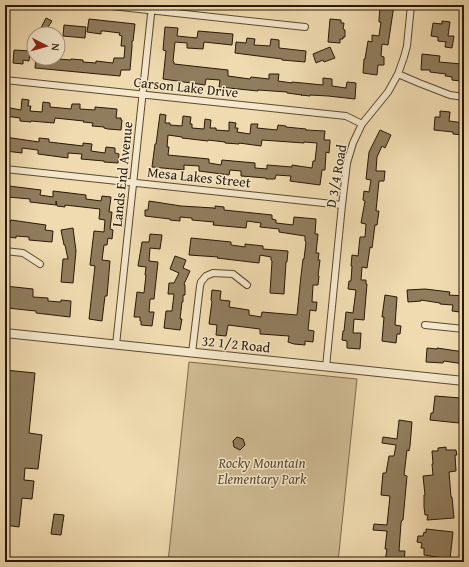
<svg xmlns="http://www.w3.org/2000/svg" width="469" height="567" font-family="'Gentium Book Plus',serif">
<style>
.green{fill:#ceba93;stroke:#7c694c}
.building{fill:#907d5e;stroke:#291806;fill-rule:evenodd}
.lines{fill:none;stroke-linecap:round;stroke-linejoin:round}
.minor-casing{stroke:#5b4930;stroke-width:8}
.tertiary-casing{stroke:#5b4930;stroke-width:10}
.minor{stroke:#f5e8cc;stroke-width:6}
.tertiary{stroke:#f5e8cc;stroke-width:8}
.labels{text-anchor:middle;stroke-width:3;stroke-linejoin:round;paint-order:stroke}
.street-label{font-size:14px;fill:#291806;stroke:#f5e8cc}
.park-label{font-size:14px;font-style:italic;fill:#5b4930;stroke:#f5e8cc}
</style>
<rect width="100%" height="100%" fill="#f0dbb0"/>
<filter id="stains"><feTurbulence type="fractalNoise" baseFrequency=".005" numOctaves="4"/><feColorMatrix values="0 0 0 0 .2 0 0 0 0 .09 0 0 0 0 .02 0 0 0 .5 -.17"/></filter>
<radialGradient id="worn" r=".72"><stop offset=".6" stop-color="#630" stop-opacity="0"/><stop offset="1" stop-color="#630" stop-opacity=".3"/></radialGradient>
<path class="green" d="M189 362 357 379 338 562H168Z"/>
<path class="building" d="M385 5H394L388 45 382 44 381 56 384 57V65H378L377 75 363 73 364 59H365L368 41 372 42V35L379 36 381 22H379V19L380 8H385Z
M46 18 52 21 48 27 61 34H38Z
M89 19 135 24 133 41H132V47L130 70H121L120 76 35 68 36 58H58V59L71 60V59L83 60V62L96 63V61L113 63 114 58H124L125 46H121L122 36 119 35 120 33 104 31H101V34L87 32Z
M330 19 341 20V23H344L343 29 345 30V37H343V39H340V43L328 42Z
M442 21 450 22 448 36H454L452 48 445 47 446 42 438 41V37L431 36 433 23 442 24Z
M64 25 86 27 85 38 63 36Z
M165 27 178 28 177 36 197 38 198 31 233 34 232 45 204 42 203 49 187 48V43L175 42 173 61 174 62V64L228 70V76L250 79 251 77 269 79V74H279L278 81 292 83V82L323 85V78L332 79V86L346 88 347 82 356 83 355 99 328 96 310 95V96L301 95H302L287 93V92L258 90V91L219 87 220 80 206 79 205 85 163 79 166 51 163 50Z
M247 38 255 39 254 45 270 46 271 39 279 40V48L306 51 305 62 282 60V59L235 53 236 42 246 43Z
M330 47 335 58 324 62 323 60 316 63 313 54Z
M14 50 30 51 29 61 23 60V64L13 63Z
M422 54 440 56 439 62 462 64 460 81 452 80V77L446 76H445L446 74 430 72V70H421Z
M22 99 29 100 28 106H31L30 111 42 112 43 102 50 103V107L71 109 72 104H80V109L95 110V107L117 109 116 118H121V120H122L121 130 108 129 104 128V127L92 126 93 123 83 122 84 121 55 118 54 123 31 121V122L20 121V118L5 116V107L21 110Z
M440 111 450 112 449 121 464 123V135L453 134V132L434 130 435 117H440Z
M160 114 166 115 165 123H170V125L182 126 183 116 191 117 190 124H192V128L204 129 205 119 211 120 210 128H216V130L229 131V122L236 123 235 128H238L237 132 250 134 251 124H258L257 128 277 130 278 125 286 126V127L306 129V130L325 131 324 140H330V142L329 153 326 152 325 170H322L320 185 290 181 291 176 276 175 275 179H266V178L241 176V171L230 170 229 175 199 171V166L184 165V170L152 167 155 144H156ZM168 135 182 137V138L208 141V140L225 142V143L239 144V143L261 146 262 140 304 143V142L317 143 315 161H313L312 168 292 165V167L267 165V169L255 168V163L222 160 221 165 209 163V159L168 155 169 147H167Z
M380 130 391 135 385 148 382 146 377 157 376 171H385L384 181H379L376 211H379L377 225H375L372 248 370 247 367 268 362 267 361 280H366V284H367L364 320 354 319 353 333H361L360 349 347 348V341L342 340 343 331H344L346 312 353 313 356 290 348 289 349 281H351L352 266H351L352 255 358 256 360 237H365L366 224 361 223 365 201 363 200 364 191 369 192 371 180 366 179 369 152Z
M5 137 39 142V138L49 139V142L83 146V143L92 144 91 151 105 153 106 147 115 148V153L119 154 118 163 104 162V161L81 159 82 154 68 153V158L38 154V150L22 148V153L5 151Z
M9 186 41 190 40 195 53 197V191L86 195V199L101 201 102 196 111 197 109 212H112L110 229 113 230 112 239 108 238 107 245H104L102 260 110 261 107 296H105L102 321 89 319 95 266 90 265 94 231 104 232 105 220 99 219 100 209 65 205V207L57 206 56 201V205L30 202V199L8 197Z
M149 201 181 206 214 208 215 209V206L224 207V210L272 215V219L276 220V223L293 225 294 217 316 219 315 234H318L316 253H319L318 260H320L318 276H319L318 285H313L312 302H317L316 311 310 310 308 330 314 331 313 342 305 341V345L294 344 288 342 289 336 260 334V329L228 325 226 336 216 335 217 325 209 324 212 301 211 300 212 290 221 291 220 300 230 301 229 307 249 310V315L261 317 262 312 297 315 301 276 303 259H304L306 242 305 241V236L279 232V229L260 227 261 223 247 221 246 228 213 225 214 222 192 220V218L180 217V221L170 220V219L145 216V210H148Z
M11 220 46 225 45 230 53 231 52 242 29 240V237L16 236V238L8 237V235L5 234V223H10Z
M73 228 76 251 73 283 61 282 63 259H68L65 245H64L61 230Z
M150 234 162 235 160 249 150 248 149 261 158 262 154 299H150L149 312H154L152 326 141 325V321H140V317H134L137 292 144 293 146 275H145L146 267 138 266 142 242H149Z
M191 238 231 242V245L245 247V244L263 246V249L288 251 287 262H286L284 294 270 293 272 261 271 260V257L260 255 259 263 217 258 218 257 189 255Z
M175 256 186 260 183 268 190 271 184 284 185 285V295H183V302H182L180 319H182L180 330 164 328 166 311H172L174 294H168L169 283H174L179 273 170 269Z
M5 286 33 289V297L48 298V301L61 302V300L71 301 70 317 36 313V311L7 308 8 297H5Z
M425 289 450 292 449 295 464 296V310H461L460 312 452 311 453 305 440 304V303L421 300V301L408 302 407 290Z
M385 295 397 297 395 325 401 326 400 334H397L396 343 382 341 384 317H382Z
M427 348 437 349V348L464 352V364L444 361 443 363 426 362Z
M5 370 35 373 29 433 42 435 38 469 25 468 24 480 34 481 32 499 22 498 19 527 5 525Z
M435 396 461 398 459 423 430 420 431 413H433Z
M399 420 412 422 410 446 409 451 407 450 404 475 407 476 403 520H402L401 523 399 551H405L404 562H385L387 549H385L387 531 373 530 374 524 387 525 390 496 381 495 383 473H386L389 456H394L396 445 382 443 383 437 397 439Z
M237 437 243 439 245 445 240 450 234 447 233 441Z
M446 447V450H456L457 455H455L456 471 449 472 451 497H452L454 518 427 520 428 515H425L424 507V495H425L423 476 433 475 432 464H433L432 451H438V448Z
M54 514 64 515 61 535 51 534Z
M426 529 453 532 450 559 424 555V548H421L422 543 417 542 418 536H423L424 532 426 533Z"/>
<g class="lines">
<g class="minor-casing">
<path id="minor" d="M102 5 305 27
M461 5H464
M398 74 419 83 450 95 464 97
M5 80 346 116 362 124
M5 169 342 205
M5 251 23 253 40 264
M425 325 464 329
M116 345 152 5
M192 353 200 286 201 282 206 276 213 273 233 274 247 285
M326 367 342 205 347 163 353 143 362 124 388 92 398 74 404 57 407 46 411 5"/>
</g>
<g class="tertiary-casing">
<path id="tertiary" d="M5 333 464 381"/>
</g>
<use href="#minor" class="minor"/>
<use href="#tertiary" class="tertiary"/>
</g>
<g class="labels">
<g class="street-label">
<text transform="translate(186 87) rotate(6)" y="5">Carson Lake Drive</text>
<text transform="translate(122 174) rotate(-84)" y="5">Lands End Avenue</text>
<text transform="translate(336 176) rotate(-80)" y="5">D 3/4 Road</text>
<text transform="translate(199 177) rotate(6)" y="5">Mesa Lakes Street</text>
<text transform="translate(236 344) rotate(6)" y="5">32 1/2 Road</text>
</g>
<g class="park-label">
<text x="262" y="468">Rocky Mountain<tspan x="262" dy="16">Elementary Park</tspan></text>
</g>
</g>
<rect width="469" height="567" fill="none" stroke="#f0dbb0" stroke-width="20"/>
<rect x="6" y="6" width="457" height="555" fill="none" stroke="#291806" stroke-width="2"/>
<rect x="10" y="10" width="449" height="547" fill="none" stroke="#291806"/>
<g transform="translate(46 46) rotate(96)"><circle r="19" fill="#f5e8cc" stroke="#a3957d"/>
<path d="M0-3L7 15L0 10L-7 15Z" fill="#8f2418"/>
<text y="-6" font-size="11" font-weight="bold" text-anchor="middle" fill="#291806">N</text>
</g>
<rect width="100%" height="100%" filter="url(#stains)"/>
<rect width="100%" height="100%" fill="url(#worn)"/>
</svg>
